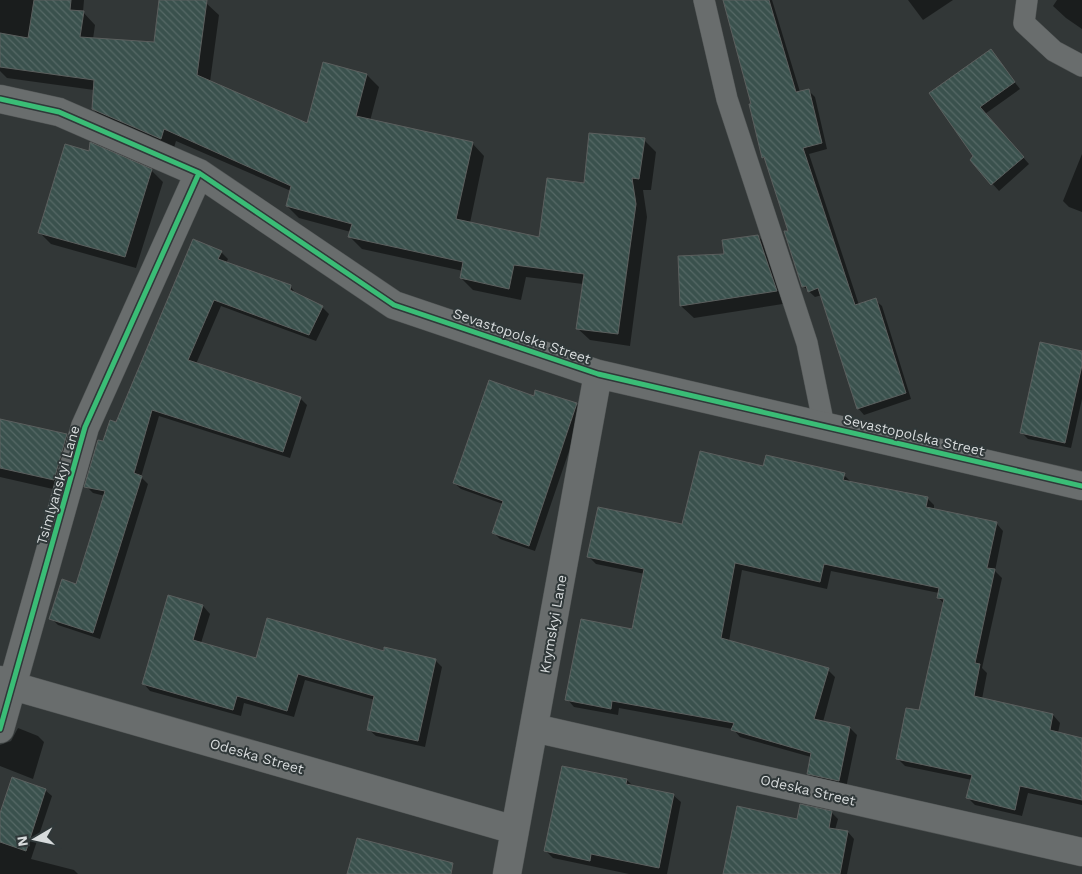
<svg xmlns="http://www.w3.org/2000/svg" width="1082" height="874" font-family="'Work Sans',sans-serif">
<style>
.shadow{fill:#0007}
.building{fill:url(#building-back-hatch);stroke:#5b5f5e}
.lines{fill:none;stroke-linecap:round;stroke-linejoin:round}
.service-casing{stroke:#505454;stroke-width:22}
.minor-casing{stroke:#505454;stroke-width:29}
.service{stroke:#696d6d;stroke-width:21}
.minor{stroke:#696d6d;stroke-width:28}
.cycleway-casing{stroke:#303839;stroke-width:8}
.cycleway{stroke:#3abd76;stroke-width:5}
.labels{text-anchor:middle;stroke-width:4;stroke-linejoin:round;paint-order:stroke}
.street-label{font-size:14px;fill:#d7dbdc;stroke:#303839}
</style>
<defs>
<pattern id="building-back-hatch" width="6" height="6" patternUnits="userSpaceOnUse" patternTransform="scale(1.25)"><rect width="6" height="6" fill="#3a514d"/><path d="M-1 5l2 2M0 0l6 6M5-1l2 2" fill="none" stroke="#566966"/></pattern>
</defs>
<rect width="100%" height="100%" fill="#323737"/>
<path class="shadow" d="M0 0H84L83 12 95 25 93 39 155 44 161 0 206 3 219 15 210 82 308 124 324 64 367 75 379 87 370 121 472 143 484 156 470 223 540 239 585 184 644 140 656 152 651 190H643L647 217 630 346 590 340 577 328 583 284 526 277 521 300 473 290 461 278 463 271 362 249 350 237 351 232 299 218 287 206 291 191 176 141 173 151 105 121 93 109 94 90 7 78 0 71Z
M725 0H772L800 92 808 90 815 97 827 149 809 154 859 305 875 300 882 306 911 399 864 415 858 408 822 295 815 297 803 286 790 232 767 161 763 157 750 105 753 104Z
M908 0H953L923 20Z
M1057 0H1082V29L1066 18 1053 6Z
M990 50 1020 89 985 114 1029 164 999 191 971 160 975 157 930 93Z
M1082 154V212L1069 207 1063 201Z
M151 170 163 182 136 268 51 244 39 232Z
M758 236 771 249 789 303 694 318 681 306 726 255Z
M221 252 228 259 226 263 290 286 297 295 322 307 329 314 316 341 221 306 196 364 300 398 307 405 290 458 159 416 141 477 148 484 100 639 58 625 51 618 76 585 105 496 93 493 86 486 104 443Z
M1082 353V399L1071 448 1028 439 1022 433Z
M534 397 576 404 583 410 535 551 500 539 493 532 503 504 461 489 454 483Z
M0 420 66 435 79 447 66 492 0 477Z
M764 467 844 475 851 482 927 498 934 505V510L996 523 1003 531 995 571 1002 578 982 668 987 673 982 699 1053 715 1060 723 1058 733 1082 739V805L1028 793 1022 816 975 805 968 798 972 780 905 766 897 758 920 712 944 604 938 597 939 593 831 571 827 589 742 570 729 641 828 670 835 677 823 722 850 728 857 735 846 788 815 781 808 773 811 757 740 737 733 729 619 708 618 715 574 707 567 699 633 631 645 574 596 564 589 557 683 526Z
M169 596 203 606 210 614 201 643 257 659 385 652 435 660 442 667 425 747 376 736 368 729 375 700 305 680 294 717 244 703 241 716 150 691 143 683Z
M18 728 38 736 44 742 33 779 0 766V745L11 741Z
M563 767 627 780 634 787 673 795 681 802 667 874H629L553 858 546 851Z
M45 790 52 796 31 859 74 870 78 874H0V817Z
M832 813 838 819 835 830 848 832 854 839 847 874H725L798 821Z"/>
<path class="building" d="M34 0H71L70 10 84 11 80 37 154 42 159 0H207L197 75 307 123 323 62 367 74 356 116 473 142 456 219 539 237 547 178 584 183 589 133 645 138 639 179 632 178 636 204 618 334 576 329 584 274 514 265 509 289 460 278 463 262 348 237 352 224 286 206 291 186 164 129 161 139 92 109 94 80 0 67V33L28 38Z
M723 0H769L796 92 809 89 822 143 803 148 855 305 876 298 906 393 857 409 818 288 808 292 806 286 802 287 784 231H788L764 157 762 158 749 104H751Z
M991 49 1015 82 980 107 1024 157 991 185 970 160 973 156 929 93Z
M90 142 152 169 125 257 38 233 65 144 89 151Z
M758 235 777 291 680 306 678 256 724 254 722 240Z
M193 239 222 251 218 259 291 285 290 290 323 306 309 335 214 300 188 360 301 397 283 452 152 410 134 473 142 476 93 633 49 619 62 579 76 584 105 491 84 487 98 440 103 441 110 420 116 422Z
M1040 342 1082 351V365L1065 443 1020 433Z
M489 380 534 396 535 390 577 403 529 546 492 533 503 501 453 483Z
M0 419 67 434 54 480 0 468Z
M700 451 763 466 766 455 845 473 843 480 928 497 926 507 997 522 987 568 995 569 975 663 980 664 974 696 1053 714 1050 730 1082 738V800L1020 786 1015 810 966 798 972 775 896 759 906 708 919 710 944 599 937 598 939 588 824 564 820 582 735 563 721 638 829 668 814 719 850 727 839 781 807 774 811 753 731 730 734 723 612 701 611 709 565 700 581 619 632 629 644 569 587 557 598 507 682 524Z
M168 595 203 605 193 640 256 658 267 618 384 651V647L436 659 418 741 367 730 374 696 298 674 287 711 237 696 233 710 142 684Z
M562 766 627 779 626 784 674 794 659 868 591 854 590 861 544 851Z
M12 777 46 789 26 851 0 842V813Z
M800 804 832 811 829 828 848 831 840 874H723L737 806 797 819Z
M357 838 453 863 451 874H347Z"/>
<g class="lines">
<g class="service-casing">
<path id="service" d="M704 0 727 99 807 343 824 426
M1027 0 1024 23 1054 51 1082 66"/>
</g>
<g class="minor-casing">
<path id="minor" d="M0 99 59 112 199 173 394 305 598 374 1082 486
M0 680 13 686 515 830
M534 728 1082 852
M0 729 85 427 199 173
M507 874 598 374"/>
</g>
<use href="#service" class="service"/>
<use href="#minor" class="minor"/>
<g class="cycleway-casing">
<path id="cycleway" d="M0 99 59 112 199 173 394 305 598 374 1082 486
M0 729 85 427 199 173"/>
</g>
<use href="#cycleway" class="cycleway"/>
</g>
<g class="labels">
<g class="street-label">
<text transform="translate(522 336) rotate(19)" y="5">Sevastopolska Street</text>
<text transform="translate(914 435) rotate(13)" y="5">Sevastopolska Street</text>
<text transform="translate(58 485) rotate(-74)" y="5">Tsimlyanskyi Lane</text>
<text transform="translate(553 624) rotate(-80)" y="5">Krymskyi Lane</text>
<text transform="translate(257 756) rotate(16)" y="5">Odeska Street</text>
<text transform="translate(808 790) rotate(13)" y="5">Odeska Street</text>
</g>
</g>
<g transform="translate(35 839) rotate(261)" stroke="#303839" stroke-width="4" paint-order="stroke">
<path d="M0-4L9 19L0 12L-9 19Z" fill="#d7dbdc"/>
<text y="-8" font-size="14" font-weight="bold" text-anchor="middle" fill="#d7dbdc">N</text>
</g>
</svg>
